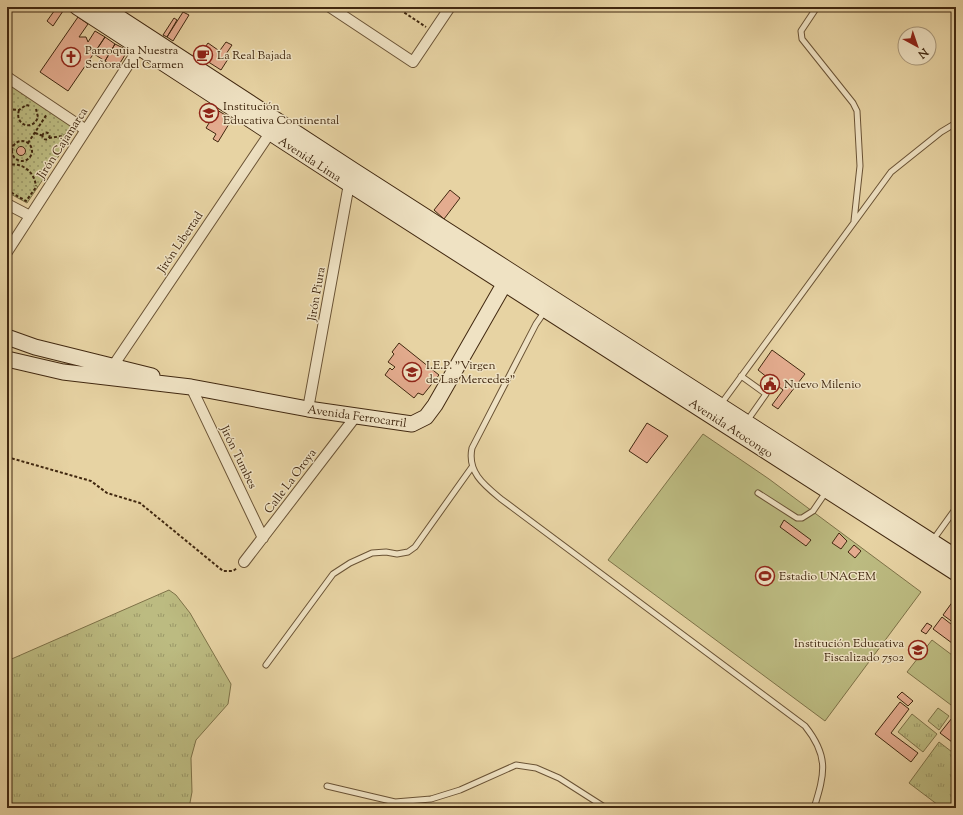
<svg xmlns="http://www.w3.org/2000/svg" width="963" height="815" font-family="'Sorts Mill Goudy',serif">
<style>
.grass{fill:url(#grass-tufts);stroke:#7e7248}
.park{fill:url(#park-dots);stroke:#7e7248}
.pitch{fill:#bcbb81;stroke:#7e7248}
.building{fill:#e4ac8f;stroke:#412810}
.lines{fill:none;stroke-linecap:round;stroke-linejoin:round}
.lane-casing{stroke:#6a5335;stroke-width:7}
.street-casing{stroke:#6a5335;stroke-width:12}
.secondary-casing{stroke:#412810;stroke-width:17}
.path{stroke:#412810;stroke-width:2;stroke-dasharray:3 2;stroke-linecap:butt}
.lane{stroke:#efe2c3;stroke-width:5}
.street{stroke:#efe2c3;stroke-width:10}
.secondary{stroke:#efe2c3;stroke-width:15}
.labels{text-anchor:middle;stroke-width:3;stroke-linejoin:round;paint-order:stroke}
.poi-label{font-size:12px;fill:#412810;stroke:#efe2c3;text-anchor:start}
.street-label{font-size:12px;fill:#412810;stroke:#efe2c3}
</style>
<defs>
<pattern id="grass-tufts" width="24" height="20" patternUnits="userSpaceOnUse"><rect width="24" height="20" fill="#bcbb81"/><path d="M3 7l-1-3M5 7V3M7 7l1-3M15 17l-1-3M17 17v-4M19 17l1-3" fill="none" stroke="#9a9868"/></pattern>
<pattern id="park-dots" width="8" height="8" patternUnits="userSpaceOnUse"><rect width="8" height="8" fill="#bcbb81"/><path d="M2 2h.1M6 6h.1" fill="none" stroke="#9a9868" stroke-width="1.8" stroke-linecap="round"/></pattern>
</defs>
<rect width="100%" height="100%" fill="#e7d3a3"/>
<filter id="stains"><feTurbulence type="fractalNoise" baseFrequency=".005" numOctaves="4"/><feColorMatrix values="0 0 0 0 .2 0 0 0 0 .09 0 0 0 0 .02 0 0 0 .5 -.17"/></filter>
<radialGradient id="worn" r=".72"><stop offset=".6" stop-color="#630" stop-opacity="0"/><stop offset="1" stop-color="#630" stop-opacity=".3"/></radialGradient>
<path class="grass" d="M169 590 176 595 190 613 231 684 228 704 196 740 191 758 192 792 189 808H7V661Z
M938 708 949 716 939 730 928 721Z
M912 714 937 734 923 752 898 732Z
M939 742 956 755V808H942L909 783Z"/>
<path class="park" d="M7 80 77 129 27 203 7 192Z"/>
<path class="pitch" d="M703 434 769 479 921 592 825 721 608 560Z
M932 640 956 658V699L951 705 907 672Z"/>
<path class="building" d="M57 7 63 11 53 26 47 21Z
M183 12 189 15 173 41 167 37Z
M78 17 88 24 79 37H86L88 42 95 31 105 37 68 91 40 72Z
M174 18 177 20 167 37 163 35Z
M105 37 115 44 105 61 94 54Z
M226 42 232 45 224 57 228 59 221 70 199 56 208 43 218 50 217 52 218 53Z
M115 44 125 49V55L117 68 105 61Z
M217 110 232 119 218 142 213 139 216 134 206 128Z
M16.5 151a4.5 4.5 0 1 1 9 0a4.5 4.5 0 1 1-9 0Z
M450 190 460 198 444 219 434 210Z
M399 343 439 375 423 395 418 393 414 398 385 375 390 368 392 370 395 367 388 362 394 354 392 352Z
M772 350 805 374 778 409 772 405 783 390 758 370Z
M647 423 668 436 647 463 629 451Z
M784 520 811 540 806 546 780 527Z
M839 533 847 541 841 549 832 543Z
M854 545 861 551 855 558 848 552Z
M956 597V620L954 623 943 615Z
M942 617 956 628V646L933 629Z
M927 623 932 626 926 634 921 631Z
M902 692 913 701 908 706 897 697Z
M900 702 909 709 891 733 918 753 911 762 875 734Z
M952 718 956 721V745L940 733Z"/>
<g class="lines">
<g class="lane-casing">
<path id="lane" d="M817 7 801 31 802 39 853 103 857 111 860 166 854 221
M545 311 536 324 472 448C467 472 484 485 501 499L805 726C829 756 825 773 814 808
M741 376 766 394 747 421
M721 404 891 172 941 132 956 123
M758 493 797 518H802L813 511 826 492
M933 540 956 508
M266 665 333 574 350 563 372 553 386 552 397 554 408 552 415 547 472 467
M327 786 395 802 431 799 460 790 516 765 536 768 559 778 606 808"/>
</g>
<g class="street-casing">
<path id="street" d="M330 7 413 62 450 7
M7 77 86 130
M7 204 30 216
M7 252 139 48
M113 366 270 133
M191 387 263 538
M308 409 349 184
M244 562 356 416"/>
</g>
<g class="secondary-casing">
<path id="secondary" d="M77 7 349 184 956 573
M103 7 353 170 956 557
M7 337 35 347 152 376
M7 359 63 372 191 387 308 409 412 424 426 417 435 405 510 274"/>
</g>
<path class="path" d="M396 7 426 27
M7 107V112
M8 109 19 110 26 105 31 106
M19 110C14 125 33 132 38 117L36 109
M42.5 136a3.5 3.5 0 1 1 7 0a3.5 3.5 0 1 1-7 0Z
M35 133 43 136
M49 138 63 136 71 132
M12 151a10 10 0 1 1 20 0a10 10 0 1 1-20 0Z
M7 143 13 146
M28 143 47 114
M7 165C22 162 34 171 36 186
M7 190 26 201 37 186
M7 457 91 481 107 493 140 503 223 571H233L237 568"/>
<use href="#lane" class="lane"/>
<use href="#street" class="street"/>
<use href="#secondary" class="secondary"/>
</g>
<defs>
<g id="cafe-ring" transform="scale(1)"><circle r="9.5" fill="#efe2c3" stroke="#8f2418" stroke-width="1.5"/><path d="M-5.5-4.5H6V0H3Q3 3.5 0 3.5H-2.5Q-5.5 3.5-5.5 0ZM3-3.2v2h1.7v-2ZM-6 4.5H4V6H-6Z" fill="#8f2418"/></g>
<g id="church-ring" transform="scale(1)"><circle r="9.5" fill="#efe2c3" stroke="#8f2418" stroke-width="1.5"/><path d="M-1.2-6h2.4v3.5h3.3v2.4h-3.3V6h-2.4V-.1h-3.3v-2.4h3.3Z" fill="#8f2418"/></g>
<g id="school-ring" transform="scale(1)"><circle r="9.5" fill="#efe2c3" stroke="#8f2418" stroke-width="1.5"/><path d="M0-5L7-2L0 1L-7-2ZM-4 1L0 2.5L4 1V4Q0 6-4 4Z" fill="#8f2418"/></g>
<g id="civic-ring" transform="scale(1)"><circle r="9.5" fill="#efe2c3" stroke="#8f2418" stroke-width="1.5"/><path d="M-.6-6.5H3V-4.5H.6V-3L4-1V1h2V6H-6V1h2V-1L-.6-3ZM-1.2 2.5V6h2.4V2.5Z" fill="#8f2418"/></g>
<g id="stadium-ring" transform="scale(1)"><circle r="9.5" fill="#efe2c3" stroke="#8f2418" stroke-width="1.5"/><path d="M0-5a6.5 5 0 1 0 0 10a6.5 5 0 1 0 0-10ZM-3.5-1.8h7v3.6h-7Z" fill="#8f2418"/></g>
</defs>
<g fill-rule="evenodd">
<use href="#cafe-ring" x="203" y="55"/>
<use href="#church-ring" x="71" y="57"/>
<use href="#school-ring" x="209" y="113"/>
<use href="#school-ring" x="412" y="372"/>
<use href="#civic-ring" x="770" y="384"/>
<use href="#stadium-ring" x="765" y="576"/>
<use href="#school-ring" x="918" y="650"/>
</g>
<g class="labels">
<g class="poi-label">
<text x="85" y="54">Parroquia Nuestra<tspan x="85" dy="14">Señora del Carmen</tspan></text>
<text x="217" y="59">La Real Bajada</text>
<text x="223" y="110">Institución<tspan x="223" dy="14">Educativa Continental</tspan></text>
<text x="426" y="369">I.E.P. "Virgen<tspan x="426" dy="14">de Las Mercedes"</tspan></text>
<text x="784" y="388">Nuevo Milenio</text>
<text x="779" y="580">Estadio UNACEM</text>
<text x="904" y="647" text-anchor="end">Institución Educativa<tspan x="904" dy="14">Fiscalizado 7502</tspan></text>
</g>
<g class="street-label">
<text transform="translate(62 143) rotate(-57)" y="4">Jirón Cajamarca</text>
<text transform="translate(310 159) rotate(33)" y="4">Avenida Lima</text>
<text transform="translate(180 242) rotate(-56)" y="4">Jirón Libertad</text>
<text transform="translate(316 294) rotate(-80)" y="4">Jirón Piura</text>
<text transform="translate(357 416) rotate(8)" y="4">Avenida Ferrocarril</text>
<text transform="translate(731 428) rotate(33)" y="4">Avenida Atocongo</text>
<text transform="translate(239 457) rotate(64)" y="4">Jirón Tumbes</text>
<text transform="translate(290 481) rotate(-53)" y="4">Calle La Oroya</text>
</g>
</g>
<rect width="963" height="815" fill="none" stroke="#e7d3a3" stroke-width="24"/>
<rect x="8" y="8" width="947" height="799" fill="none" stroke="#412810" stroke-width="2"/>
<rect x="12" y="12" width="939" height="791" fill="none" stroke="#412810"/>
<g transform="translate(917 46) rotate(140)"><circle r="19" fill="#efe2c3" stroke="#a9987b"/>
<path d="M0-3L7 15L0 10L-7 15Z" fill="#8f2418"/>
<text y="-6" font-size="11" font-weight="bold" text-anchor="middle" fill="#412810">N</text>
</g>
<rect width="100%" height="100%" filter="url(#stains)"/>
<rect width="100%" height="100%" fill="url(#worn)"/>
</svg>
